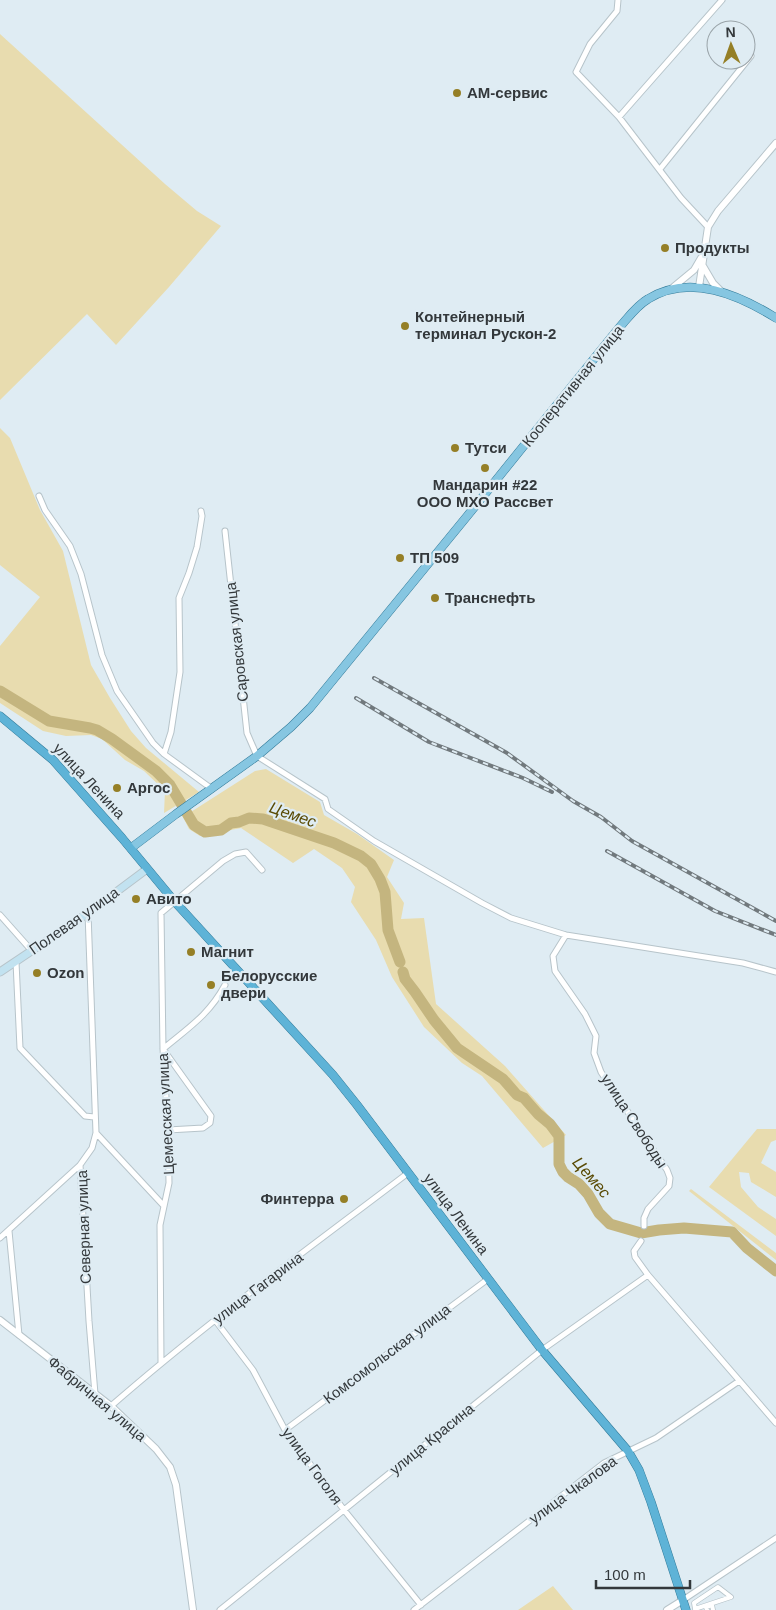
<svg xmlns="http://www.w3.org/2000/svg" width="776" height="1610" font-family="Helvetica,sans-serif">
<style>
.green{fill:#e8dcaf}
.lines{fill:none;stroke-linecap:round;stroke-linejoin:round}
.river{stroke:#c4b57f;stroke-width:11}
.pedestrian-casing{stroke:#b7c4ca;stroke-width:5.5}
.minor-casing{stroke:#b7c4ca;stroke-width:7}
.tertiary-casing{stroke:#b7c4ca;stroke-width:8}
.secondary-casing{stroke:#b7c4ca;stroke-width:9}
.primary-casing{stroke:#347c9a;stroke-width:9}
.trunk-casing{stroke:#347c9a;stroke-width:9}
.pedestrian{stroke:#fff;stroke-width:4}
.minor{stroke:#fff;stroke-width:5}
.tertiary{stroke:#fff;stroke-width:6}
.secondary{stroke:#c2e2f0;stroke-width:7}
.primary{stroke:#86c6e1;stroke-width:8}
.trunk{stroke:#5eb3d7;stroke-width:8}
.rail-casing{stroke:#71797d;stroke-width:4}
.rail{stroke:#dfecf3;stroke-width:2;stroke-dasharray:5.5;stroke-linecap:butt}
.poi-dot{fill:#957f26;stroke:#dfecf3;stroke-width:2}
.labels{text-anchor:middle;stroke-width:4.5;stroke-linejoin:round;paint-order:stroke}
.poi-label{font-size:15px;font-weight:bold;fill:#33383b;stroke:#dfecf3;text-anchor:start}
.street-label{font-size:15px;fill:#33383b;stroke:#dfecf3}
.water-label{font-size:16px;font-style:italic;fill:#594a04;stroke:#dfecf3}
</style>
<rect width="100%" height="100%" fill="#dfecf3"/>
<path class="green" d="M0 34 165 184 197 211 221 226 169 287 116 345 87 314 0 400Z
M0 428 10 438 40 510 63 551 91 665 110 698 131 731 146 748 199 792 164 813 165 791 144 771 125 760 102 739 91 735 66 736 43 731 0 703V646L40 597 0 565Z
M266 769 320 802 324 815 357 834 394 860 387 877 404 903 401 919 424 918 436 1004 505 1066 566 1135 543 1148 482 1076 462 1063 424 1027 392 977 376 940 351 902 355 887 342 868 314 849 293 863 241 828 200 836 189 829 183 817 255 771Z
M757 1129H776V1140L771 1142 761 1163 776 1172V1197L751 1182 749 1173 739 1172 741 1187 758 1207 776 1219V1236L709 1187Z
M691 1189 776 1253V1260L689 1191Z
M553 1586 573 1610H518Z"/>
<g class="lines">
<path class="river" d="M0 691 49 721 90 728 97 730 112 739 156 771 170 785 194 825 205 832 221 830 231 823 239 822 249 818 263 819 334 843 361 856 371 864 380 879 385 892 388 930 400 962
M403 972 405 979 415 992 434 1020 457 1048 503 1079 517 1095 524 1098 538 1114 550 1124 559 1136V1164L563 1172 568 1177 579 1184 588 1194 599 1213 610 1224 641 1233 659 1230 684 1228 732 1232 747 1248 776 1271"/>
<g class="pedestrian-casing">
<path id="pedestrian" d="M718 1587 731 1597 695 1609 694 1603Z
M707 1610 706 1607 712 1605 713 1610"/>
</g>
<g class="minor-casing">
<path id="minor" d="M618 0 617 11 590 44 576 72 619 117 681 198 708 227
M619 117 722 0
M660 169 751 56
M39 496 45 510 70 546 81 574 102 655 117 691 153 743 164 754 212 789
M225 531 247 733 257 756 325 799 328 809 374 841 482 903 511 918 566 935 743 963 776 972
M164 754 171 732 180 672 179 598 189 573 197 547 202 516 201 511
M88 913 96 1133 92 1148 80 1165 89 1321 95 1394
M0 915 32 951
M566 935 553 956 555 971 585 1014 596 1036 594 1053 601 1072 667 1170 670 1178 669 1186 648 1209 644 1218V1226
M16 962 20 1048 85 1116 94 1117
M168 1130 203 1128 210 1123 211 1116 163 1049C188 1028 209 1015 225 985
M96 1133 164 1206
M9 1231 19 1335
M0 1238 80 1165
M641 1241 634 1251 635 1257 648 1275 776 1423
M215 1320 253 1370 285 1430 344 1510 421 1605
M161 1362 160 1225 169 1183 168 1130 163 1049 161 913 223 861 235 854 246 852 262 870
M111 1406C206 1323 308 1249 408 1173
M285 1430 488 1279
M683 1600 776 1538
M220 1610 542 1350 648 1275
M414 1610 604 1463 656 1438 739 1381"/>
</g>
<g class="tertiary-casing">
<path id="tertiary" d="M703 266 713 283 721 291
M699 287 708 227 718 211 776 143
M671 289 694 270 701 258
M0 1320 111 1406 156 1449 170 1467 176 1485 193 1610
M667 1610 683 1600"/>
</g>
<g class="secondary-casing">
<path id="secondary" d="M0 972 88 913 147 869"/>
</g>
<g class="primary-casing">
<path id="primary" d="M131 848 176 814 257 756 291 727 310 708 468 515 618 329C628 318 636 306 648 299 690 273 739 295 776 318"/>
</g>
<g class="trunk-casing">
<path id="trunk" d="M0 716 53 760 122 838 175 902 333 1075 357 1105 542 1350 628 1451 639 1470 651 1502 686 1610"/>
</g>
<use href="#pedestrian" class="pedestrian"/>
<use href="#minor" class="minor"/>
<use href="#tertiary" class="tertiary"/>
<use href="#secondary" class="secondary"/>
<use href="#primary" class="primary"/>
<use href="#trunk" class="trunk"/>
<g class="rail-casing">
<path id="rail" d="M374 678 507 753 573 801 601 817 632 841 776 921
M356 698 429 742 523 778 552 792
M607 851 715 911 776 935"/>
</g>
<use href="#rail" class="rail"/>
</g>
<g class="poi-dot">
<circle cx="457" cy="93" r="5"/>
<circle cx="665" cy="248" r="5"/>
<circle cx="405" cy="326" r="5"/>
<circle cx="455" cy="448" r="5"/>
<circle cx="485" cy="468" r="5"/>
<circle cx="400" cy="558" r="5"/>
<circle cx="435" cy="598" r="5"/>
<circle cx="117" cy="788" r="5"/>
<circle cx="136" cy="899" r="5"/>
<circle cx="191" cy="952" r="5"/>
<circle cx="37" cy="973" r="5"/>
<circle cx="211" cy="985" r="5"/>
<circle cx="344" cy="1199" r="5"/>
</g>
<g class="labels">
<g class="poi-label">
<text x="467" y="98">АМ-сервис</text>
<text x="675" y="253">Продукты</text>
<text x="415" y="322">Контейнерный<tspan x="415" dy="17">терминал Рускон-2</tspan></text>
<text x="465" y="453">Тутси</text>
<text x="485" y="490" text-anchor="middle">Мандарин #22<tspan x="485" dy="17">ООО МХО Рассвет</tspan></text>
<text x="410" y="563">ТП 509</text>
<text x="445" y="603">Транснефть</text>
<text x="127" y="793">Аргос</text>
<text x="146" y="904">Авито</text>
<text x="201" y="957">Магнит</text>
<text x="47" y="978">Ozon</text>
<text x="221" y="981">Белорусские<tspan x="221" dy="17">двери</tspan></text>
<text x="334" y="1204" text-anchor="end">Финтерра</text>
</g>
<g class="street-label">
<text transform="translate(573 386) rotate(-51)" y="5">Кооперативная улица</text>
<text transform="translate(237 642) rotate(-96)" y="5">Саровская улица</text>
<text transform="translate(89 781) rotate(47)" y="5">улица Ленина</text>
<text transform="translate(74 921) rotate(-35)" y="5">Полевая улица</text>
<text transform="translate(166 1114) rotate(-93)" y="5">Цемесская улица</text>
<text transform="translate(634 1121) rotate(57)" y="5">улица Свободы</text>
<text transform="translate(456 1214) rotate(53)" y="5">улица Ленина</text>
<text transform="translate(84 1227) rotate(-92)" y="5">Северная улица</text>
<text transform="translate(258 1288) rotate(-37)" y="5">улица Гагарина</text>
<text transform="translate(387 1354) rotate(-37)" y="5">Комсомольская улица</text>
<text transform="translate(97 1399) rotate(40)" y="5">Фабричная улица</text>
<text transform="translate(432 1439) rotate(-39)" y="5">улица Красина</text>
<text transform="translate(312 1466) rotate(54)" y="5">улица Гоголя</text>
<text transform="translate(573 1490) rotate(-36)" y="5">улица Чкалова</text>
</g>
<g class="water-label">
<text transform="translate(293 814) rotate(19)" y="6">Цемес</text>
<text transform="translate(592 1177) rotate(49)" y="6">Цемес</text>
</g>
</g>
<g transform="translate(731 45) rotate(358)"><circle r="24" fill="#dfecf3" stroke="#9aa4a9"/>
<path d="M0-4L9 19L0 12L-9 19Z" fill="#957f26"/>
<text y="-8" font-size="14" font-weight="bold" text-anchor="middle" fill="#33383b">N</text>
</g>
<path d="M596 1580v8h94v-8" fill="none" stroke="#33383b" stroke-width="2.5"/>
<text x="604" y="1580" font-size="15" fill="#33383b" stroke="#dfecf3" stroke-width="4" paint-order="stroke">100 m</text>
</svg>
